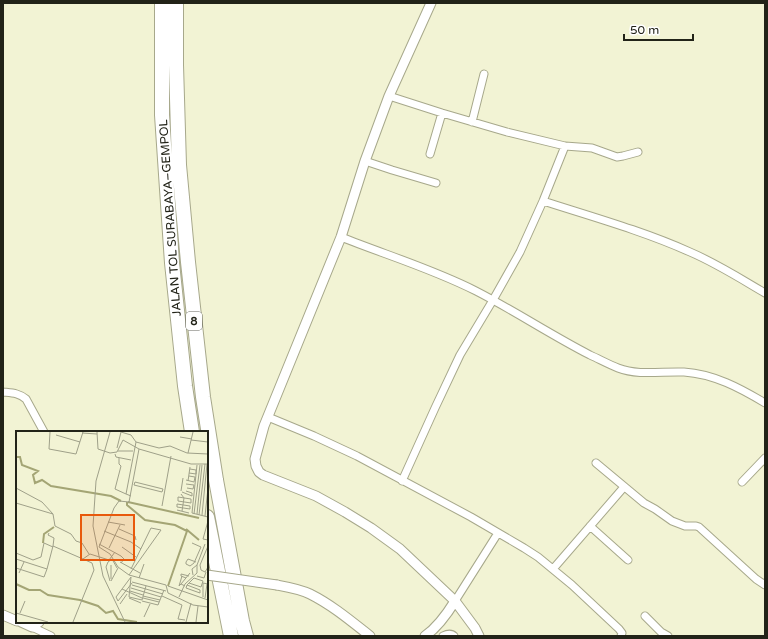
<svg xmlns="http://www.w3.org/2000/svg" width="768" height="639" font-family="'Varela Round',sans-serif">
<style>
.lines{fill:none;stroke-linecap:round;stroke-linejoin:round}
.minor-casing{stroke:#a7a88b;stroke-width:9}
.tertiary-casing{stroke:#a7a88b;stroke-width:11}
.motorway-casing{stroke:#a7a88b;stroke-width:16}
.minor{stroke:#fff;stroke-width:7}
.tertiary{stroke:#fff;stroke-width:9}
.motorway{stroke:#fff;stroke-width:14}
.tertiary-bridge-casing{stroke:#a7a88b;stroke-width:11;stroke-linecap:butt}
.tertiary-bridge{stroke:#fff;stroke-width:9}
.labels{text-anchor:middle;stroke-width:3;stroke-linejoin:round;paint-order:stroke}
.shield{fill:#fff;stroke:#64655d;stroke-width:1}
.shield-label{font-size:11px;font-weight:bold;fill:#222318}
.street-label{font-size:12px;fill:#222318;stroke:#fff}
.inset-river{fill:none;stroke:#a4a575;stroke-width:2}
.inset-road{fill:none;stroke:#9fa089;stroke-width:1}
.view{fill:#e8590c;fill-opacity:0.15;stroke:#e8590c;stroke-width:2}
.inset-edge{fill:none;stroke:#222318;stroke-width:2}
</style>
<rect width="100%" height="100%" fill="#f2f3d4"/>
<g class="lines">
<g class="minor-casing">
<path id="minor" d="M389 96 442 113 507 132 565 146 592 148 617 157 623 156 638 152
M472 122 484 74
M430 154 442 113
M365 161 392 170 436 183
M543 201C593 217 643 231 690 252 716 263 741 279 765 293
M341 237C386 255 433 269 476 291 515 311 551 335 590 355 599 359 608 364 618 368 639 376 662 371 684 372 714 374 740 388 765 403
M3 392C12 393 19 393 26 399L44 432
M268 417 314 436 357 456 471 517 524 548 538 557 572 585 619 629 622 633 621 636
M596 463 644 503 655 509 672 521 685 526H696L699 527 756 579 765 585
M402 481 435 408 460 355 493 300 520 252 543 201 565 146
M742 482 765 458
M590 526 628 560
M553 569 624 487
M455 601 498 533
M645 616 661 632 668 636
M32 627 51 636
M443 636C447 634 451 633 454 636"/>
</g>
<g class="tertiary-casing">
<path id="tertiary" d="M431 3 389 96 365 161 341 237 264 426 255 459 256 466 259 472 263 475 316 496 345 512 371 528 400 549 455 601 475 628 479 636
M277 585C288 587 300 589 310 594 332 605 351 621 370 636
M3 615 17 621
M21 622 32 627 39 622
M425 636C438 627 447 614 455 601"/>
</g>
<g class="motorway-casing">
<path id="motorway" d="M162 3V115L172 263 185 386 192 432
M176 3V65L179 165 188 262 203 397 216 480 242 621 246 636
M207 517 231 636"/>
</g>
<use href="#minor" class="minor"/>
<use href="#tertiary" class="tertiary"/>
<use href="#motorway" class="motorway"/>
<g class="tertiary-bridge-casing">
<path id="tertiary-bridge" d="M207 575 277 585"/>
</g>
<use href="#tertiary-bridge" class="tertiary-bridge"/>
</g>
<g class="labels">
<rect class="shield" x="186" y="312" width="16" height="18" rx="3"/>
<g class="shield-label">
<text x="194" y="325">8</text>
</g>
<g class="street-label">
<text transform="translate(170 218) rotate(-94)" y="4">JALAN TOL SURABAYA–GEMPOL</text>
</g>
</g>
<g transform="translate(16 431)">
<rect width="192" height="192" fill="#f2f3d4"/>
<path class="inset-river" d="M0 26H4L6 34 22 40 17 44 19 52 26 49 35 55 95 65 105 70M111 71V74L129 89 159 94 171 100 152 155M112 71 183 87M170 98 183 109M27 112 28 103 38 96M0 153 13 159H24L32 164 64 169 82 175 90 182 97 180 102 188 121 191"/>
<path class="inset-road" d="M34 1 33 18 60 23 67 1M81 1 82 18 94 22 101 21 107 9 123 18 175 33H192M94 1 80 50 77 95 87 145 109 191M66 2 81 3M40 4 64 11M164 6 176 8M175 9 192 11M101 17 105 1 115 4 120 11M123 18 113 71 103 70 98 77 83 116 94 123 102 136 113 144 150 154 152 162 177 174 192 176M102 20H117M172 22 177 1M99 23 100 26 115 29M103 27V33L105 35 99 58 110 63M181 34 176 82 192 86M173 42 180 43V39L174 38M170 49 178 51 179 46 173 45M172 50 174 36M119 51 147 58 146 61 118 54ZM170 53 178 54 177 58 171 57M0 57 26 71 37 83M165 60 167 47M166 61 176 65V62L170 60M165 63 168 67 166 80M115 65 110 63 120 11 143 17 154 15 171 22 192 23M162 66 175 68V72L162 70ZM0 72 37 83 39 95 55 103 60 110 66 112 73 123M161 73 174 75V78L161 76ZM146 75 155 25M161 79 173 82M178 83 184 34M181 83 186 34M183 84 189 33M186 84 191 33M189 85 192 57M192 90 187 108 192 109M92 91 109 94M103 98 119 105 120 109M88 100 115 111 125 118M33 102 32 104 38 107 37 115M83 113 105 125 108 128 105 132M192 115 184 134 185 139 189 141 192 136M106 116 120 126M93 117 104 94M0 122 17 129 25 126 28 112 37 116M0 128 31 138 37 115 67 128 74 123 93 129 99 121M104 131 124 142M170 131V133L174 135 178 132 185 116 176 112M170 131 172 128 180 131M95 134V148M0 137 28 146 31 138M3 142 8 131M113 144 145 99 135 97 115 138M177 144 176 138 181 134 189 113M181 145 188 147 190 141M115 146 113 166 126 169 130 155M123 147 128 133M170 147 165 145V143L173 145M94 150 90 136 92 131 96 128 101 137M95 150 102 137M116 151 150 160M165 153 163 155 166 145M116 154 147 163M171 154 178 147 187 150 185 156 173 152M171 154 184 159V162L170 157ZM152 155 192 169M169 155 165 153 174 142M115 157 145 166M106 158 126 167M114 160 127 164M127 165 144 169M146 165 166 174 162 188 169 189M163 166 169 153 181 142V134M187 166V152L192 153M113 167 125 172M127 167 143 171M189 167 191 153M102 170 100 166 115 146M102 170 116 152M126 170 142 174 148 159M104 173 111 163M0 182 32 191M4 182 9 170M128 186 134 173M57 191 78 139 76 132 67 128M170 191 175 172M180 191 182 175"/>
<path class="view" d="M65 84H118V129H65Z"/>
<rect width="192" height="192" class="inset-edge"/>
</g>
<rect width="768" height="639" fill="none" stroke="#222318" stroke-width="8"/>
<path d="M624 34v6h69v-6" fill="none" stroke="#222318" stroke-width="2"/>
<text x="630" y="34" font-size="12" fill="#222318" stroke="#ffffff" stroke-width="3" paint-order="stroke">50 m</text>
</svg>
